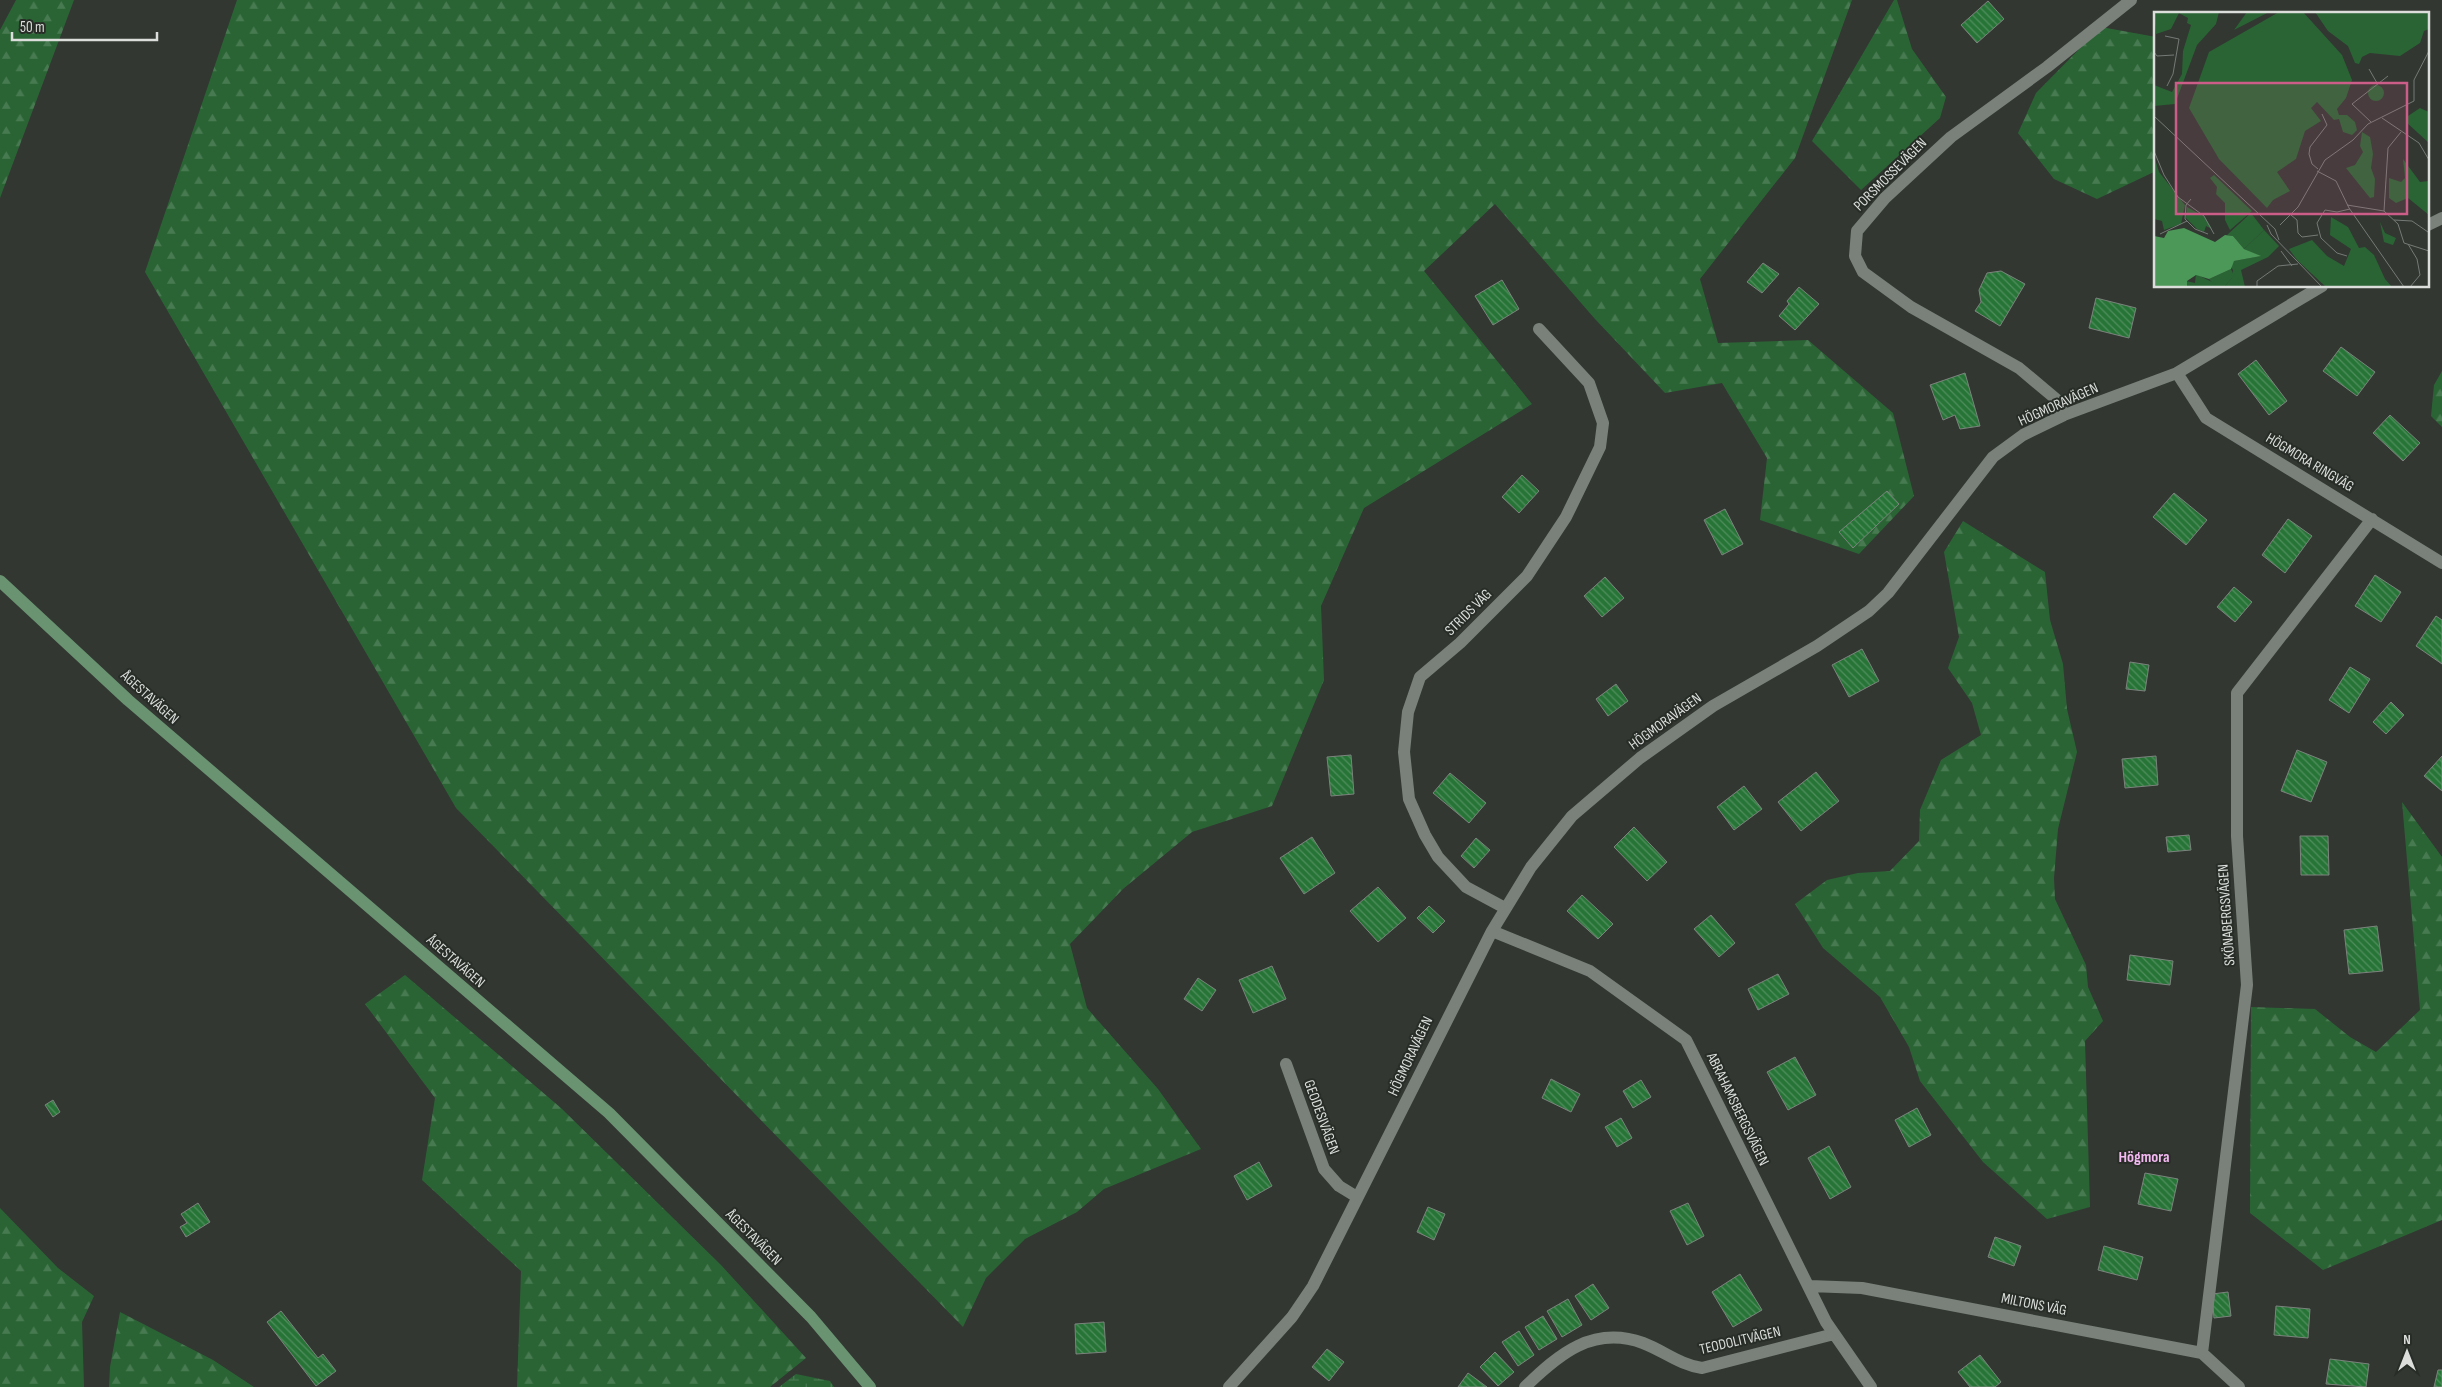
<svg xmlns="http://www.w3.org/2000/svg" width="2442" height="1387" font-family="'Sofia Sans Condensed',sans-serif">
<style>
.forest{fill:url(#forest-firs)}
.wetland{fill:url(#wetland-marsh)}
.building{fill:url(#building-back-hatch);stroke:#7c837d}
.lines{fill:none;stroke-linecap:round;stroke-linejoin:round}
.street{stroke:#7a817b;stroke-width:12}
.secondary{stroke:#6a9372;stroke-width:12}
.labels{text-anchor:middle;stroke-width:4;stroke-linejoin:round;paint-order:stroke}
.street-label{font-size:15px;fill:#dbdedb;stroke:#282d28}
.neighbourhood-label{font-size:16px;font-weight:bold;fill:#f3b8f1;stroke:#282d28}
.inset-road{fill:none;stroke:#767a76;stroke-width:1}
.view{fill:#cb5d88;fill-opacity:0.15;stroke:#cb5d88;stroke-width:2.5}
.inset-edge{fill:none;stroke:#dbdedb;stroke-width:2.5}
</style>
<defs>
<pattern id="forest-firs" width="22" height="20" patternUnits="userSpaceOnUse" patternTransform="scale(1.25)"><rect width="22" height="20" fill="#2a6434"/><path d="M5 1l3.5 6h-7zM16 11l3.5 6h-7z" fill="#487a51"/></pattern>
<pattern id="wetland-marsh" width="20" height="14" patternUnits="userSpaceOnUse" patternTransform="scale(1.25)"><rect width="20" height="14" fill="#2a6434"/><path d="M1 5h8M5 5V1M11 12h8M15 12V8" fill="none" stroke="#487a51"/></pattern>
<pattern id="building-back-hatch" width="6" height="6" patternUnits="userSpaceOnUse" patternTransform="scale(1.25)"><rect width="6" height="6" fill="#277437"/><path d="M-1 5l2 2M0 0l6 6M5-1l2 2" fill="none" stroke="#508e5d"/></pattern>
</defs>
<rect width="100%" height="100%" fill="#323732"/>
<path class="forest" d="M16 0H74L0 198V30Z
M237 0H1852L1795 158 1700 279 1718 343 1808 340 1893 413 1914 496 1859 554 1760 520 1767 458 1722 383 1665 393 1595 319 1495 204 1424 271 1532 404 1364 508 1321 606 1324 680 1272 806 1192 832 1123 889 1070 944 1087 1008 1158 1089 1201 1149 1104 1189 1077 1212 1025 1239 986 1278 963 1327 456 808 145 272Z
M1894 0H1897L1912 49 1946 97 1940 118 1861 190 1812 141Z
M2101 27 2156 37V171L2097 199 2054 179 2018 133 2036 93Z
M2442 371V427L2431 416 2434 385Z
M1963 521 2045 572 2050 620 2063 664 2067 709 2077 752 2058 829 2054 878 2055 899 2086 965 2088 987 2103 1021 2085 1041 2090 1207 2047 1219 1983 1162 1920 1081 1909 1047 1880 997 1823 948 1795 904 1827 880 1858 873 1890 871 1919 841 1920 810 1941 760 1981 735 1972 703 1948 668 1959 637 1944 552Z
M2402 802 2442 857V1220L2323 1270 2250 1213 2251 1007 2315 1009 2350 1037 2376 1052 2420 1010Z
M405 975 561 1108 721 1265 806 1358 770 1387H517L521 1271 422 1180 435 1098 365 1004Z
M0 1208 58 1268 94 1296 82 1322 84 1387H0Z
M120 1312 213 1360 254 1387H109L110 1367Z"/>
<path class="wetland" d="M796 1374 830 1381 834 1387H779Z"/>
<path class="building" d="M1988 1 2004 19 1977 43 1961 25Z
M1763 263 1779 274 1762 293 1747 282Z
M2001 271 2025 284 2000 326 1975 311 1981 302 1979 290 1987 273Z
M1502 280 1519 309 1493 325 1475 296Z
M1799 287 1819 304 1795 330 1779 316 1789 304 1787 301Z
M2096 298 2136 308 2129 338 2089 328Z
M2341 347 2375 372 2357 396 2323 371Z
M2256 360 2287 401 2269 415 2238 374Z
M1965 373 1980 426 1960 429 1955 415 1943 420 1930 385Z
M2390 415 2420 443 2403 461 2373 433Z
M1522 475 1539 491 1519 513 1502 497Z
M1887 491 1899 504 1853 548 1839 532Z
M2174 493 2207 520 2186 545 2153 517Z
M1725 509 1743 544 1722 555 1704 520Z
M2288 519 2312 536 2285 573 2262 555Z
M2375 575 2401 592 2381 622 2355 606Z
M1605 577 1624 598 1602 617 1584 596Z
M2234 587 2252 602 2235 622 2217 607Z
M2436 616 2442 620V664L2416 646Z
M1862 649 1879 681 1849 697 1832 665Z
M2130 662 2149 665 2145 691 2126 689Z
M2350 667 2370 679 2349 713 2329 700Z
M1616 684 1628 701 1608 716 1596 699Z
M2391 702 2404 715 2386 734 2373 722Z
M2297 750 2327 762 2311 802 2281 791Z
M1351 755 1354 794 1331 796 1327 757Z
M2156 756 2158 785 2125 788 2122 759Z
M2442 756V791L2424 776Z
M1816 772 1839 801 1801 831 1778 802Z
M1450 773 1486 803 1469 823 1433 793Z
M1744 786 1762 809 1734 830 1717 807Z
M1634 827 1667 862 1647 881 1614 847Z
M2189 835 2191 850 2168 852 2166 837Z
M2300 836H2328L2329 875H2301Z
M1312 837 1335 873 1304 894 1280 858Z
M1476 838 1490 850 1474 868 1461 856Z
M1378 887 1406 918 1378 942 1350 911Z
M1582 895 1613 924 1598 939 1567 911Z
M1429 906 1445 921 1433 933 1417 918Z
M1711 915 1735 943 1719 957 1694 929Z
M2377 926 2383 971 2349 974 2344 930Z
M2130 955 2173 961 2170 985 2127 980Z
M1272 966 1286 999 1253 1013 1239 980Z
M1778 974 1789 994 1758 1010 1748 989Z
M1198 978 1216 990 1202 1011 1184 999Z
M1795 1057 1816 1095 1788 1110 1767 1072Z
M1551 1079 1580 1094 1571 1112 1542 1098Z
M1641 1080 1651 1097 1633 1108 1623 1091Z
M53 1100 60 1112 53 1117 45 1105Z
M1917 1108 1931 1135 1909 1147 1895 1120Z
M1621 1118 1632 1138 1617 1147 1605 1127Z
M1829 1146 1851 1187 1830 1199 1808 1158Z
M1259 1162 1272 1186 1247 1200 1234 1176Z
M2145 1173 2178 1179 2171 1211 2138 1204Z
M198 1203 210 1222 186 1237 180 1227 187 1223 181 1214Z
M1688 1203 1704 1236 1687 1245 1670 1211Z
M1428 1207 1445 1214 1434 1240 1417 1232Z
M1995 1237 2021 1246 2014 1266 1988 1257Z
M2104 1246 2143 1257 2137 1280 2098 1270Z
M1740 1274 1762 1310 1733 1327 1712 1292Z
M1593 1284 1609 1308 1591 1320 1575 1296Z
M2228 1292 2231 1316 2214 1318 2212 1294Z
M1568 1299 1582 1325 1562 1337 1547 1311Z
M2276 1306 2310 1309 2308 1338 2274 1335Z
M281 1311 318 1358 323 1354 336 1371 316 1386 267 1322Z
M1543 1316 1557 1339 1539 1350 1525 1327Z
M1104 1322 1106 1352 1076 1354 1075 1324Z
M1519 1331 1534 1355 1518 1366 1502 1342Z
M1327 1349 1344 1362 1329 1381 1312 1367Z
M1495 1352 1514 1372 1498 1386 1480 1367Z
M1980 1355 2001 1382 1995 1387H1970L1958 1372Z
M2330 1359 2369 1364 2366 1387 2326 1384Z
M2438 1370H2442V1387H2434Z
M1468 1373 1487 1387H1458Z"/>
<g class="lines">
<path class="street" d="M2428 225 2442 218
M2177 373 2206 418 2442 563
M2064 415 2056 399 2019 368 1911 307 1863 272 1855 256 1857 231 1885 198 1951 137 2047 67 2131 0
M1505 908 1466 887 1438 857 1425 835 1409 799 1404 752 1408 712 1420 677 1460 643 1527 576 1566 517 1600 447 1603 423 1589 383 1539 329
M1492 931 1590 971 1686 1040 1826 1322 1871 1387
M1286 1064 1324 1169 1339 1186 1357 1197
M1810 1286 1862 1288 2202 1353 2239 1387
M2202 1353 2247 985 2237 836V693L2372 519
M1229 1387 1292 1317 1313 1286 1492 931 1531 867 1572 816 1640 758 1713 706 1817 646 1869 611 1888 593 1993 457 2023 435 2064 415 2177 373 2322 286
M1525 1387C1559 1354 1593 1325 1643 1343 1664 1351 1680 1365 1702 1368L1834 1334"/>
<path class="secondary" d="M0 581 128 700 609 1113 811 1317 870 1387"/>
</g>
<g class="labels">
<g class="street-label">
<text transform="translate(1890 174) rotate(-45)" y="5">PORSMOSSEVÄGEN</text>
<text transform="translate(2058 404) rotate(-24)" y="5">HÖGMORAVÄGEN</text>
<text transform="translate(2310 462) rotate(31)" y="5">HÖGMORA RINGVÄG</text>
<text transform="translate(1468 612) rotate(-45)" y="5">STRIDS VÄG</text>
<text transform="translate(150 697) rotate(42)" y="5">ÅGESTAVÄGEN</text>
<text transform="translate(1665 721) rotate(-36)" y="5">HÖGMORAVÄGEN</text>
<text transform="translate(2226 915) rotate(-94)" y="5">SKÖNABERGSVÄGEN</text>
<text transform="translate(456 961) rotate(41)" y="5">ÅGESTAVÄGEN</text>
<text transform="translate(1410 1056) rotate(-65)" y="5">HÖGMORAVÄGEN</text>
<text transform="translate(1738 1109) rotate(64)" y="5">ABRAHAMSBERGSVÄGEN</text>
<text transform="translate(1322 1117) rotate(70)" y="5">GEODESIVÄGEN</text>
<text transform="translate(754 1237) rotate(45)" y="5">ÅGESTAVÄGEN</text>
<text transform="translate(2034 1304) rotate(11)" y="5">MILTONS VÄG</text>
<text transform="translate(1740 1340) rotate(-13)" y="5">TEODOLITVÄGEN</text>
</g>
<g class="neighbourhood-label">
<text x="2144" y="1162">Högmora</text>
</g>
</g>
<g transform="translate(2154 12)">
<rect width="275" height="275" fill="#323732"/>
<path d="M0 0H65L62 12 43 33 21 92 0 94V73L18 80 28 62 29 39 37 13 33 11 34 6 25 1 17 17 2 22ZM93 0H115L80 18ZM125 0H149L188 43 198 68 192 86 183 97 185 103H193L201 110 203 118 198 123 189 120 185 107 180 108 163 90 157 96 167 109 151 119 142 147 123 160 136 179 119 188 113 196 65 147 35 96 55 40ZM161 0H275V17L270 19 266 31 246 44 216 41 208 45 205 52 201 51 194 34 174 19ZM214 81a8 8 0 1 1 16 0a8 8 0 1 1-16 0ZM266 96 275 100V131L252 110 254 104ZM208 120 216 125 219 142 217 156 221 167 220 185 216 186 192 156 201 153 209 140 206 134ZM0 144 5 160 31 193 27 212 10 218 8 209 0 207ZM249 147 266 170 275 169V203L254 186 242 191 235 186V166L247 170 251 166ZM60 163 98 199 76 218 71 208V191L62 182 63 175 56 166ZM33 195 51 205 58 217 52 214 50 220 43 217 32 206ZM177 205 194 215 205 236 211 235 220 243 231 267 238 275H172L143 248 135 237 158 228 173 244 190 254 197 237 176 223ZM226 210 231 221 242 226 239 233 230 230ZM110 218 125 234 114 245 87 258 91 275H70L78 266 80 249 106 244 90 237Z" fill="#2a6434"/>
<path d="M97 201 110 218 90 237 79 224 73 223ZM77 257 80 264 70 275H62L55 267Z" fill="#2a6434"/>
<path d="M80 249 85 275H71L81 263 77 254ZM42 262 62 272 64 275H32V269L41 271Z" fill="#2a6434"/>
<path d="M30 216 61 230 71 223 79 224 90 237 107 244 80 249 77 257 55 267 42 263 33 269V275H0V224L10 226 14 219Z" fill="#4c9858"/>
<path class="inset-road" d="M11 24 25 27 19 62 13 74M0 40 3 44 20 43M215 57 223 71M0 104 121 217 125 228M228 106 265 131 275 148M217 110 198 92 234 64M0 139 10 163 24 185 50 204 60 222M164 157 158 152 155 142 156 135 173 113 168 102M163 159 182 169 195 196 250 275M37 187 32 193 31 207 41 217 54 222M193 193 230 199 244 212 250 231 275 239M230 199 234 136 247 120M137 203 143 208 144 221 148 225 164 223M240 208 258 209 274 220M113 213 117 222 168 275M126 213 144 195 171 148 199 128 214 112 260 89V68L275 39M6 222 33 209M254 232 263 247 266 263 256 275M127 239 138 254M193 244 183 241 167 226 163 211 171 198 183 200 196 197M103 275V269L124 254 144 252"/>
<path class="view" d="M22 71H253V202H22Z"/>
<rect width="275" height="275" class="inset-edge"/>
</g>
<g transform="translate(2407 1352)" stroke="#282d28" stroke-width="4" paint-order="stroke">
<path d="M0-4L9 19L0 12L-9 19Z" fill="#dbdedb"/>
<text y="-8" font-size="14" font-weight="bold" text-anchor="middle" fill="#dbdedb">N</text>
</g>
<path d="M12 32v8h145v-8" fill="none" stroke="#dbdedb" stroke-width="2.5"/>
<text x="20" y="32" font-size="15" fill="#dbdedb" stroke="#282d28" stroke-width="4" paint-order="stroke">50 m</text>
</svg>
